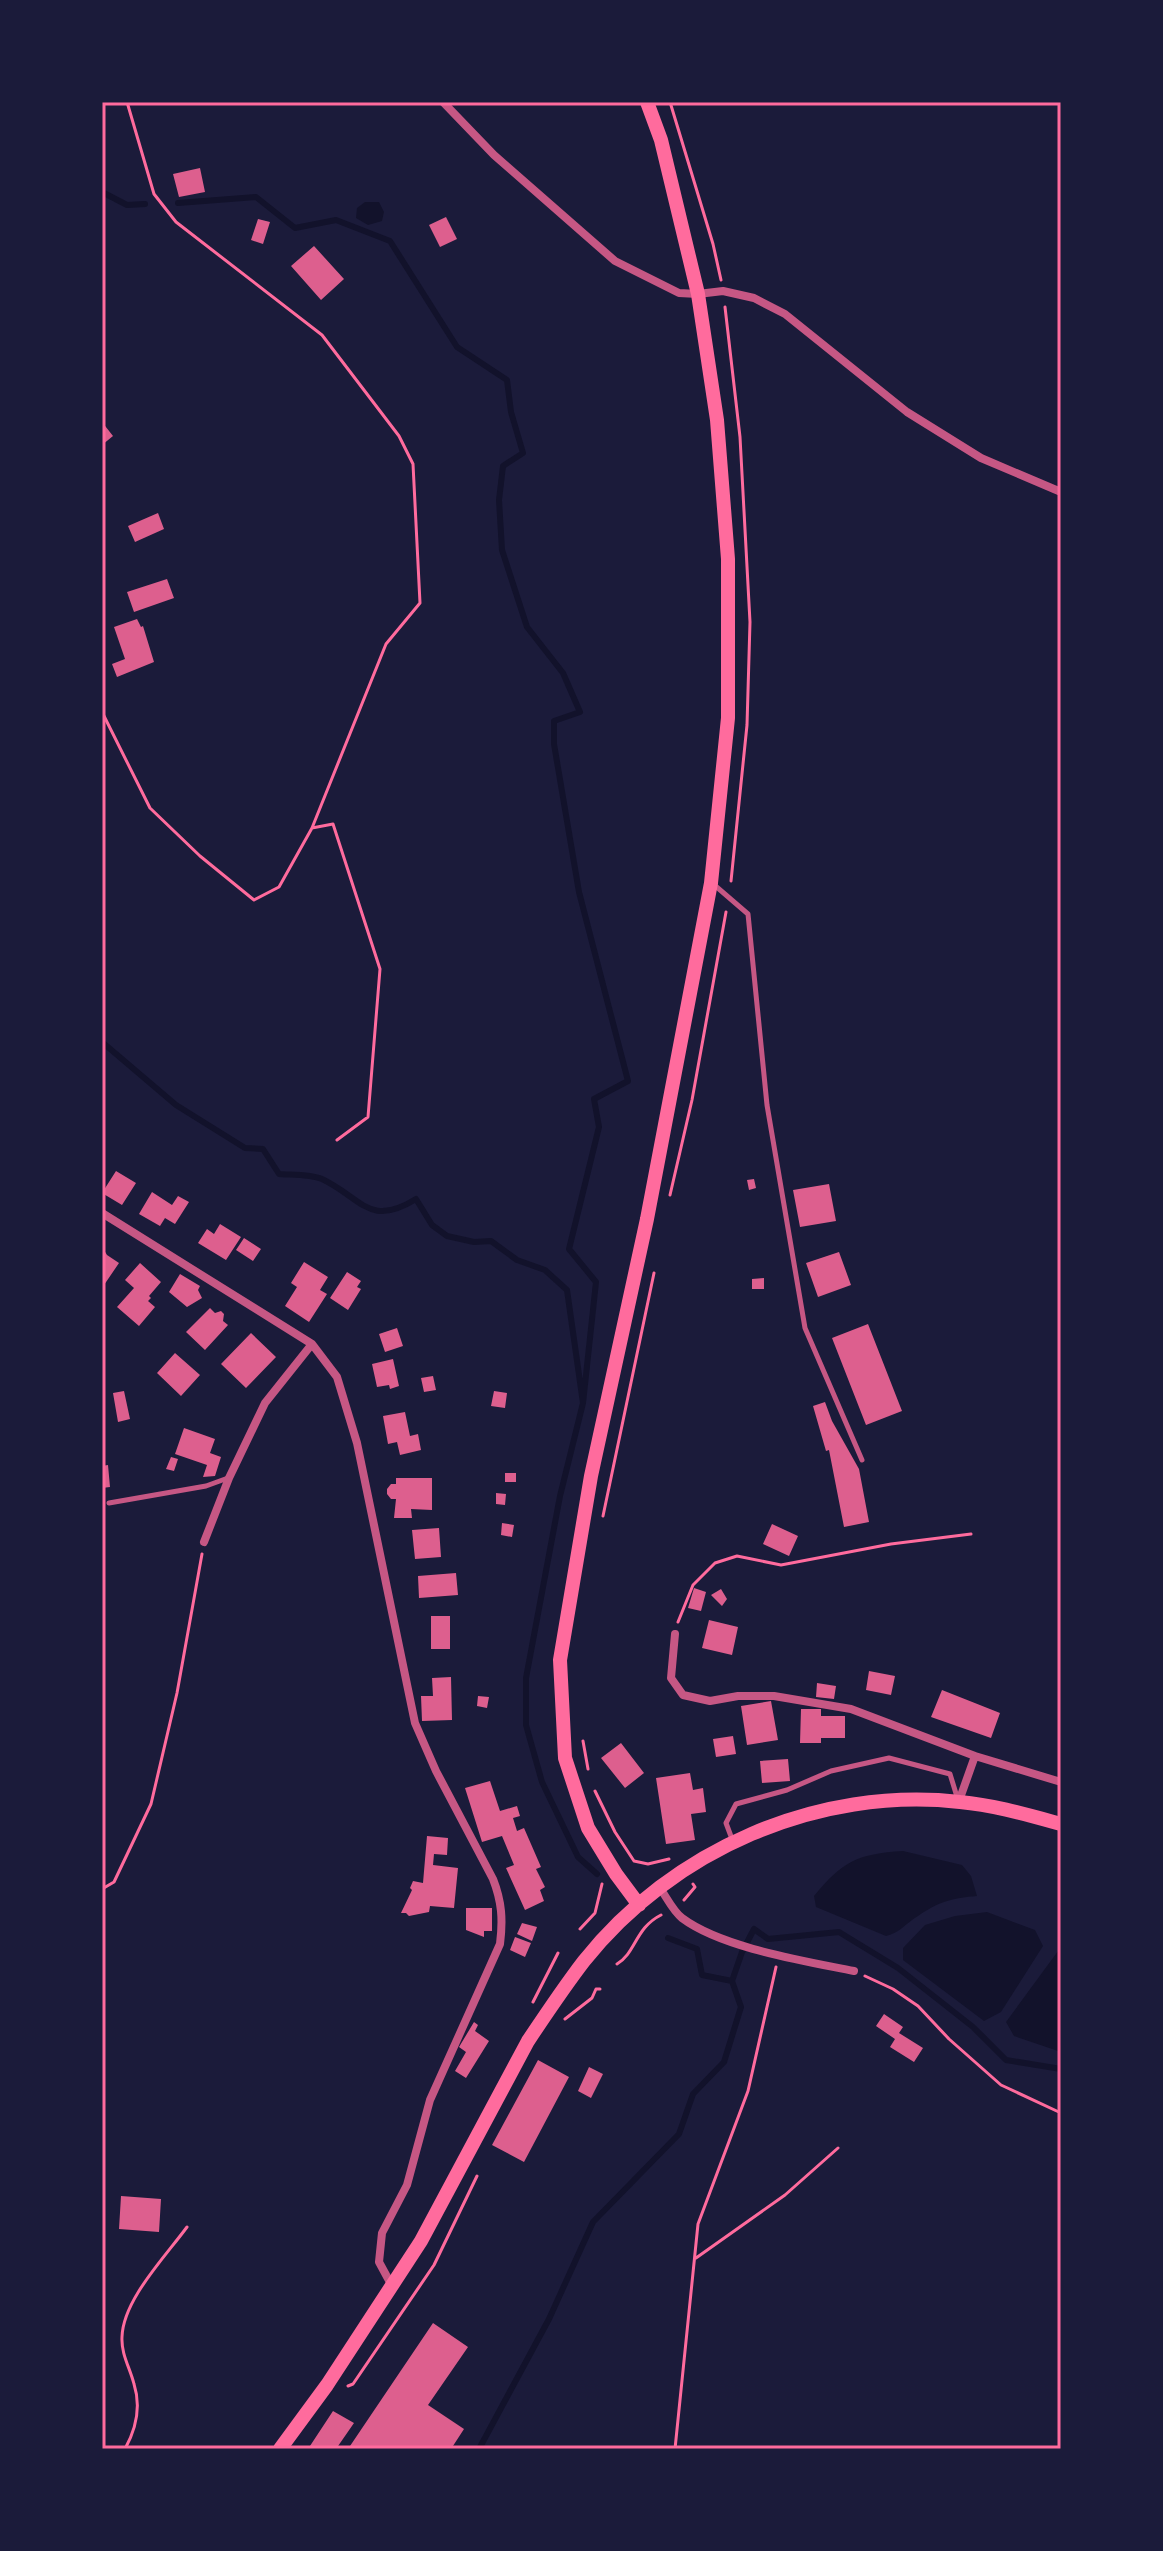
<svg xmlns="http://www.w3.org/2000/svg" width="1163" height="2551" font-family="'Source Sans 3',sans-serif">
<style>
.water{fill:#12122b}
.lines{fill:none;stroke-linecap:round;stroke-linejoin:round}
.stream{stroke:#12122b;stroke-width:6}
.building{fill:#dd5f8e}
.path{stroke:#ff6b9d;stroke-width:3}
.service{stroke:#c65784;stroke-width:5}
.minor{stroke:#c65784;stroke-width:8}
.secondary{stroke:#ff6b9d;stroke-width:14}
.neatline{fill:none;stroke:#ff6b9d;stroke-width:3}
</style>
<rect width="100%" height="100%" fill="#1b1b3a"/>
<path class="water" d="M365 202H379L384 212 382 221 368 225 356 218 357 208Z
M903 1851 962 1865 971 1876 977 1896C952 1898 938 1902 918 1916 906 1923 900 1933 886 1936L816 1907 814 1896C843 1861 857 1854 903 1851Z
M987 1912 1035 1930 1043 1946 1001 2012 984 2021 903 1960V1948L925 1925 955 1916Z
M1061 1947V2052L1014 2036 1006 2022Z"/>
<g class="lines">
<path class="stream" d="M102 192 127 205 145 204
M178 203 256 197 295 228 336 220 390 241 457 347 507 380 511 412 523 453 503 466 499 500 502 550 527 627 563 673 580 712 554 721V744L579 892 628 1081 594 1099 599 1127 569 1249 596 1282 583 1403
M102 1042 176 1105 245 1148 263 1149 279 1174C292 1175 310 1174 322 1179 362 1198 369 1228 416 1199L432 1225 447 1236 474 1242 491 1241 517 1260 545 1270 567 1290 583 1403 560 1496 526 1678V1725L542 1782 578 1857 597 1874
M668 1938 697 1949 702 1975 732 1981
M479 2449 549 2319 593 2222 679 2134 693 2094 724 2062 741 2007 732 1981 742 1952 754 1929 768 1939 839 1932 898 1968 973 2027 1006 2060 1061 2069"/>
</g>
<path class="building" d="M200 168 205 192 179 197 173 174Z
M446 217 457 239 440 247 429 225Z
M258 219 270 222 263 244 251 240Z
M314 246 344 279 321 300 291 266Z
M102 422 113 436 102 445Z
M158 513 164 529 135 542 128 526Z
M167 579 174 598 134 612 127 592Z
M137 619 141 627 143 626 154 662 117 677 112 664 125 659 114 627Z
M116 1171 136 1183 122 1205 102 1193Z
M754 1179 756 1188 749 1190 747 1180Z
M829 1184 836 1221 800 1227 793 1190Z
M152 1192 172 1205 178 1196 189 1202 175 1224 165 1218 160 1226 139 1214Z
M220 1224 241 1237 226 1260 198 1243 207 1229 214 1234Z
M244 1238 261 1249 253 1261 236 1250Z
M102 1247 107 1255 119 1263 102 1288Z
M839 1252 851 1285 818 1297 806 1263Z
M304 1262 328 1277 320 1290 327 1294 309 1322 285 1306 297 1287 291 1283Z
M140 1263 161 1282 149 1296 151 1298 148 1301 155 1307 139 1326 117 1307 134 1288 125 1280Z
M347 1272 361 1281 357 1287 361 1289 348 1310 330 1298Z
M180 1274 200 1286 198 1290 202 1298 187 1307 169 1292Z
M764 1278V1289H752V1279Z
M210 1308 215 1313 221 1311 224 1314 223 1321 228 1325 205 1350 186 1332Z
M868 1324 902 1411 866 1425 832 1338Z
M397 1328 403 1346 385 1352 379 1334Z
M251 1333 276 1357 246 1388 221 1364Z
M175 1353 200 1375 181 1396 157 1373Z
M393 1359 399 1386 390 1389 389 1385 377 1387 372 1364Z
M433 1376 436 1390 424 1392 421 1378Z
M124 1391 130 1419 118 1422 113 1393Z
M494 1391 507 1393 505 1408 491 1406Z
M825 1402 832 1421 859 1469 869 1522 844 1527 829 1450 826 1451 813 1406Z
M405 1412 410 1436 418 1434 421 1450 400 1455 397 1442 388 1444 383 1416Z
M184 1428 215 1439 210 1453 221 1457 215 1476 203 1477 207 1465 175 1454Z
M171 1457 178 1459 174 1471 166 1469Z
M108 1465 110 1487 102 1488V1466Z
M505 1473H516V1482H505Z
M396 1478H432V1510L411 1509 412 1518H394L396 1499H391L387 1494V1489L391 1484H396Z
M496 1493 506 1494 505 1505 496 1504Z
M502 1523 514 1525 512 1537 501 1535Z
M772 1524 798 1536 789 1556 763 1544Z
M439 1528 441 1557 415 1559 412 1530Z
M456 1573 458 1595 419 1598 418 1576Z
M694 1588 706 1592 701 1611 688 1608Z
M721 1589 727 1599 722 1606 711 1595Z
M431 1616H450V1649H431Z
M709 1620 738 1627 732 1655 702 1648Z
M869 1671 895 1676 891 1695 866 1690Z
M451 1677 452 1720 422 1721 421 1696H433L432 1678Z
M817 1683 836 1686 834 1699 816 1697Z
M942 1690 1000 1713 991 1738 931 1717Z
M478 1696 489 1697 487 1708 477 1706Z
M771 1701 778 1740 747 1745 741 1706Z
M801 1709H821V1716H845V1738H821V1743H800Z
M733 1736 736 1754 716 1757 713 1739Z
M621 1743 644 1773 625 1788 601 1758Z
M788 1759 790 1781 762 1783 760 1761Z
M690 1773 693 1790 703 1788 706 1812 691 1814 695 1840 666 1844 656 1778Z
M490 1781 500 1811 517 1806 520 1816 513 1818 517 1831 524 1828 541 1867 536 1869 545 1887 540 1890 544 1901 525 1910 506 1868 514 1865 502 1836 482 1842 465 1788Z
M427 1836 448 1838 447 1855 434 1854 433 1865 458 1868 454 1908 430 1906 429 1912 409 1916 406 1913H401L412 1890 410 1888 413 1881 423 1883Z
M466 1908H492V1931H484V1937L466 1930Z
M522 1923 537 1927 532 1941 517 1934Z
M515 1937 531 1943 525 1957 510 1950Z
M884 2014 903 2027 899 2033 923 2048 914 2062 890 2047 895 2039 876 2026Z
M474 2022 478 2025 475 2031 489 2041 466 2078 455 2071 466 2052 459 2047Z
M538 2060 569 2077 524 2162 492 2145Z
M589 2067 603 2074 591 2098 578 2091Z
M121 2196 161 2199 159 2232 119 2229Z
M433 2323 468 2347 428 2405 464 2429 451 2449H348Z
M333 2411 354 2423 336 2449H308Z"/>
<g class="lines">
<path class="path" d="M670 102 713 244 721 280
M725 307 740 437 750 622 747 725 731 881
M102 712 150 808 200 856 254 900 279 887 312 828 386 644 420 603 413 464 399 436 322 335 176 222 154 194 127 102
M312 828 333 824 380 969 368 1117 337 1140
M670 1195 692 1100 726 912
M603 1516 654 1273
M678 1622 693 1585 715 1563 737 1556 781 1565 891 1544 971 1534
M583 1741 588 1769
M595 1791 615 1832 634 1861 648 1864 669 1859
M102 1889 114 1882 151 1804 177 1693 202 1554
M684 1900 695 1887 693 1884
M580 1929 595 1913 602 1884
M617 1964C636 1953 635 1928 661 1915
M865 1976 893 1989 918 2006 949 2039 1001 2085 1061 2113
M533 2002 558 1953
M565 2019 592 1998 596 1989H600
M696 2258 785 2195 838 2148
M348 2386 353 2384 434 2265 477 2176
M125 2449C136 2429 141 2406 134 2384 130 2368 121 2354 122 2337 123 2300 165 2257 187 2227
M675 2449 698 2224 748 2091 776 1967"/>
<path class="service" d="M712 883 748 914 767 1105 805 1328 862 1460
M109 1503 206 1486 228 1478
M732 1839 726 1823 736 1804 787 1790 831 1771 889 1758 950 1774 958 1800"/>
<path class="minor" d="M443 102 494 155 615 261 679 293 698 294 723 291 754 298 785 314 907 412 981 458 1061 492
M102 1213 312 1344 337 1377 357 1443 415 1723 436 1771 493 1879C502 1902 503 1920 500 1944L430 2100 407 2185 382 2233 379 2262 392 2286
M204 1542 229 1478 265 1403 312 1344
M675 1634 671 1678 683 1695 710 1701 738 1696H774L851 1709 975 1756
M959 1801 975 1756 1061 1782
M660 1888C667 1898 673 1911 682 1918 722 1948 805 1961 854 1971"/>
<path class="secondary" d="M639 1905 616 1874 588 1828 565 1758 560 1660 591 1476 647 1219 711 883 728 718V559L717 420 698 294 661 140 647 102
M280 2449 327 2385 421 2241 528 2041C546 2014 564 1987 584 1961 672 1850 818 1786 960 1802 994 1805 1028 1815 1061 1824"/>
</g>
<rect width="1163" height="2551" fill="none" stroke="#1b1b3a" stroke-width="208"/>
<rect x="104" y="104" width="955" height="2343" class="neatline"/>
</svg>
